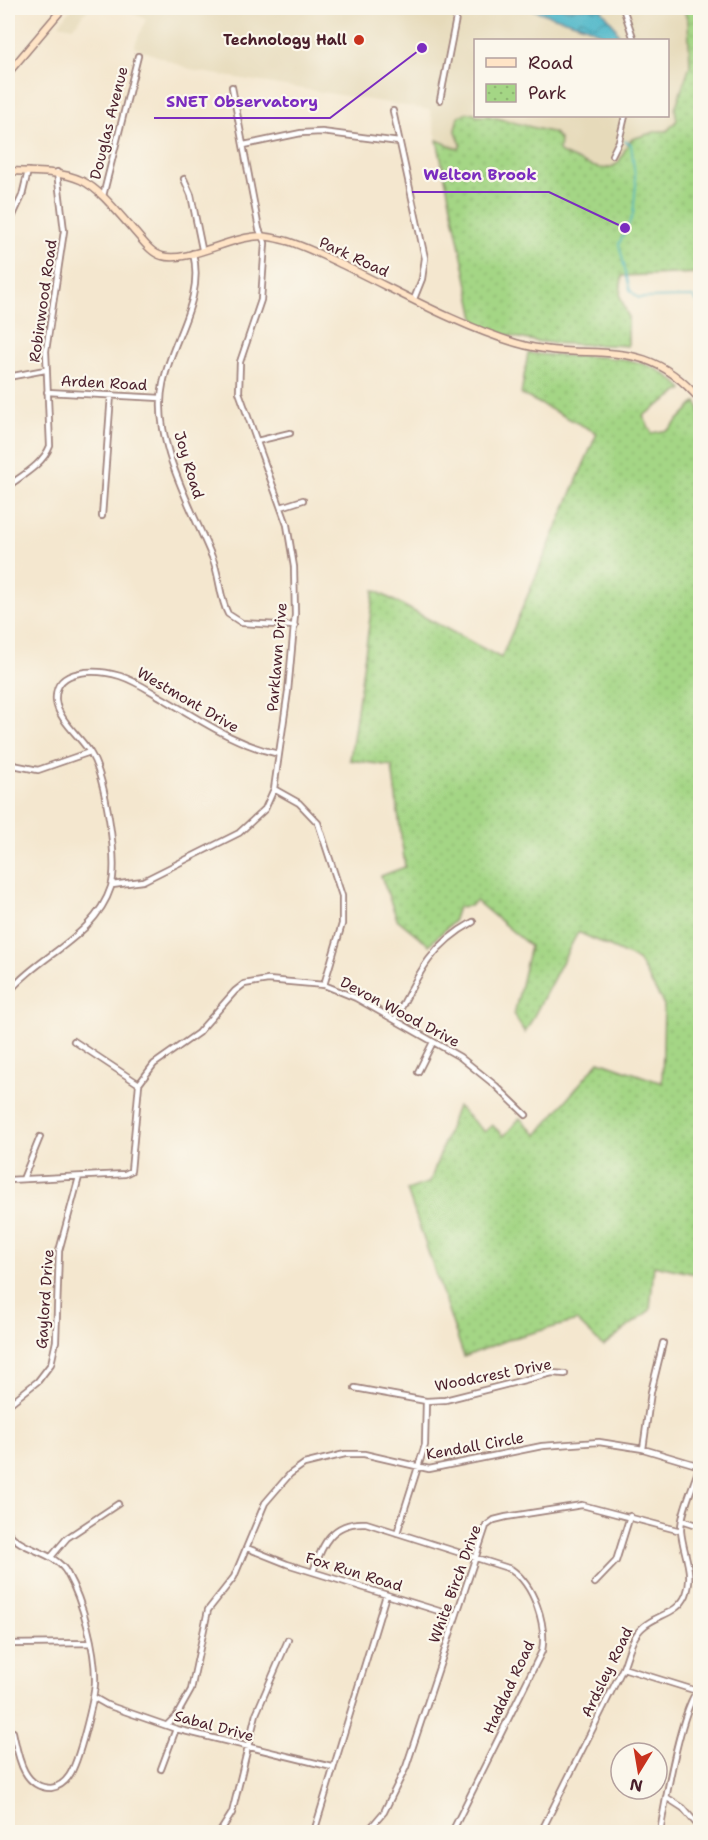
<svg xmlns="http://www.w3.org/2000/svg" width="708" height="1840" font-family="'Shantell Sans',sans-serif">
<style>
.built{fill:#e6daba}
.park{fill:url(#park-dots);stroke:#777a58;stroke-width:1.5}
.water{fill:url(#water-waves);stroke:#4a6a7a;stroke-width:1.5}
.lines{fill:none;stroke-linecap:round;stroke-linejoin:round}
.stream{stroke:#4bb6c8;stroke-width:1.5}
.minor-casing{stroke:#9f837d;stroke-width:8}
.secondary-casing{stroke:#9f837d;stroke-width:9}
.minor{stroke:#fff;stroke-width:4.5}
.secondary{stroke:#ffe4c6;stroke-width:6}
.poi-dot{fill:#c8321e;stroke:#fbf7ec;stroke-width:2}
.labels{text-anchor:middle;stroke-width:4.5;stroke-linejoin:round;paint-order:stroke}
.poi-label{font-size:15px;font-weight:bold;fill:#4a1f2b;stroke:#fbf7ec;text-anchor:end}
.street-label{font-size:15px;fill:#4a1f2b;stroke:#fbf7ec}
.leader{fill:none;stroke:#7b2cbf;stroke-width:2}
.callout-dot{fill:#7b2cbf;stroke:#fbf7ec;stroke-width:2}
.callout-label{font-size:16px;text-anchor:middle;font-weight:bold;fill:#7b2cbf;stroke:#fbf7ec;stroke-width:4.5;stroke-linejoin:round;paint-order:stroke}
</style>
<defs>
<pattern id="park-dots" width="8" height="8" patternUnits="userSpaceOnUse" patternTransform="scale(1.5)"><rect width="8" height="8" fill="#a4d685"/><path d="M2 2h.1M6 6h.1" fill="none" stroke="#8fb773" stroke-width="1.8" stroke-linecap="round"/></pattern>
<pattern id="water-waves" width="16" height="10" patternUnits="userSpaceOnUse" patternTransform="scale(1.5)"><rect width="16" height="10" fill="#4bb6c8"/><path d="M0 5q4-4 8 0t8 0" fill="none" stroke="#4093a3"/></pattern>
</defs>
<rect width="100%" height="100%" fill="#fbf7ec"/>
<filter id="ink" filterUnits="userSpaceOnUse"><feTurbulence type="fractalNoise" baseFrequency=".0167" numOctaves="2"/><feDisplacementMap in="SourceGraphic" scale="12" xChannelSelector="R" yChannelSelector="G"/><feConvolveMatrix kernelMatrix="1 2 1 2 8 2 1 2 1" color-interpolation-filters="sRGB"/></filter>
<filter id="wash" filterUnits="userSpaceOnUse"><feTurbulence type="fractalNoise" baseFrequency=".008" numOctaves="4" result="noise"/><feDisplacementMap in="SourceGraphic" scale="24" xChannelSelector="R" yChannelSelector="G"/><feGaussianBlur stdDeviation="1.35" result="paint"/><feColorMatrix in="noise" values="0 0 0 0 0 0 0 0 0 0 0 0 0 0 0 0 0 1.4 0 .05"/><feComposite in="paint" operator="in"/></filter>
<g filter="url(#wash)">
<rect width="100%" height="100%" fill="#f4e7cf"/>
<path class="built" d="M72 8H89L73 27 59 24Z
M121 8H683L688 21 690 65 675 109 677 118 675 123 667 131H658L632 139 618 163 606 170 562 153 557 135 554 133 489 116H668V40H476L475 113 458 117 455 129 461 145 457 150 437 140 430 110 195 71 134 47 146 19Z"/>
<path class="park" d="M683 8H700V273L622 276 620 296 628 316V346C576 343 524 348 476 323L437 140 459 149 461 144 455 129 458 117 465 113H475L476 116H489L554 133 560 140 559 151 563 154C578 160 609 179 620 160 624 153 626 145 632 139L658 131H667L677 120 675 109 690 65 688 21Z
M528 353C582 361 642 345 683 389L643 416 652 433 668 430 696 402 700 408V464L689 490 700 493V1275L654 1265 650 1310 603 1346 577 1321 509 1339 464 1357 407 1190 430 1182 457 1106 485 1132 492 1125 504 1136 520 1118 537 1135 599 1061 662 1083 664 1005 638 960 578 932 525 1033 514 1015 530 946 476 901 470 906 458 907 453 922 429 945 397 919 381 876 405 867 392 766 350 760 374 590 501 658 597 433 521 394Z"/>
<path class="water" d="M529 8H600L614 25 621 40C607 41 598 30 585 26 566 20 548 16 529 8Z"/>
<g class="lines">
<path class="stream" d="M625 141 631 144 636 184 633 215 619 244 630 290 638 298 693 297 700 305"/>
</g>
</g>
<g filter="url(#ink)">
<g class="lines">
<g class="minor-casing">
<path id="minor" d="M623 8 634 40
M440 100 458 8
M393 111 425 258 422 279 414 299
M244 145 301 133 322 132 399 142
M612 155 619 141 625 116
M184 179 191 195 202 249
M103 196 138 56
M8 226 22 196 28 171
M193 253C205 300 172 338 163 384 151 439 192 508 212 557 220 575 219 597 228 614L242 623 295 626
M8 377 45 370
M47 392 161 398
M257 441 290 433
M8 486C23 475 43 464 50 446L46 351 64 231 57 172
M281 507 303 500
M102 516 111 395
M8 764 38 770 90 752
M274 789 299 803 318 823 342 896V924L324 985
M112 885 143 881 239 833 265 809 274 789 288 691 295 615 294 567 287 525 239 392 240 362 261 300 265 243 259 229 232 87
M8 993C39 955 95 937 111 887 119 861 105 778 91 754 82 738 58 720 56 701 53 666 99 670 120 676 136 681 150 691 164 699 202 721 236 745 279 754
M395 1020C417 977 429 946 473 922
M418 1072 433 1042
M139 1084 154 1064 198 1033 235 991 244 984 268 980 324 985 356 998 460 1057 496 1086 526 1115
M23 1179 40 1137
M8 1180 125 1174 131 1171 139 1084 74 1041
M355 1388 426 1401 445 1400 552 1373 565 1374
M8 1405 38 1381 51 1364 56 1341 59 1251 79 1177
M643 1449 651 1392 663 1343
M682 1520 700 1526
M8 1532C23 1552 54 1550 67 1573 83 1602 96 1650 95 1683 94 1700 79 1762 69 1776 65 1782 58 1787 51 1788 22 1788 18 1754 13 1732
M397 1533 425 1445 426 1401
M247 1548 287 1564 455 1616
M51 1557 67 1538 118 1504
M313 1572C322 1544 332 1521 366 1523L511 1569C534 1585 547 1624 542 1651L452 1832
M595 1583 616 1561 630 1516
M8 1644 91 1643
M623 1668 697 1691
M93 1697 107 1705 176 1729 332 1767
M167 1725 177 1715 191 1690 208 1610 234 1577 265 1503 290 1474 304 1464 345 1454H364L429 1469 542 1446 599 1442 643 1449 700 1466
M161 1769 176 1729
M666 1797 683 1808 700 1828
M220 1832 232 1813 256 1714 288 1640
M314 1832 386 1595
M367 1832 384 1812 406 1767 486 1526 494 1520 506 1517 582 1505 681 1531
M541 1832 623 1668C628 1655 632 1636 643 1627 657 1614 677 1615 686 1595 695 1572 683 1554 681 1531 680 1514 695 1482 700 1465
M660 1832C665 1803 681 1706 700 1687"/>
</g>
<g class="secondary-casing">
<path id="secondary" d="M8 73 63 8
M8 171C85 173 85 174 135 232 143 241 151 253 162 256 184 263 226 240 251 237 263 235 275 238 287 241 307 247 326 257 345 266 401 293 457 325 516 343 590 365 642 330 700 400"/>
</g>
<use href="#minor" class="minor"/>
<use href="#secondary" class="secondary"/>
</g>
</g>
<circle class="poi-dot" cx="359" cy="40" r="6"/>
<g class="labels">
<g class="poi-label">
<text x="347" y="45">Technology Hall</text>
</g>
<g class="street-label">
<text transform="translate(109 123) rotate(-76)" y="5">Douglas Avenue</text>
<text transform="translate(354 257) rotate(25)" y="5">Park Road</text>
<text transform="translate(43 301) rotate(-82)" y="5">Robinwood Road</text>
<text transform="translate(104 383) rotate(3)" y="5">Arden Road</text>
<text transform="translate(189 465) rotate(73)" y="5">Joy Road</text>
<text transform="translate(277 657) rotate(-85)" y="5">Parklawn Drive</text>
<text transform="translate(188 700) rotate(30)" y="5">Westmont Drive</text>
<text transform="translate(400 1012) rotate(28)" y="5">Devon Wood Drive</text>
<text transform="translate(45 1299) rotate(-86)" y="5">Gaylord Drive</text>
<text transform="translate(493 1375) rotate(-11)" y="5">Woodcrest Drive</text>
<text transform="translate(475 1446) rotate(-10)" y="5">Kendall Circle</text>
<text transform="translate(354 1572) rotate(17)" y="5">Fox Run Road</text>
<text transform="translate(455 1584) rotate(-70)" y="5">White Birch Drive</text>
<text transform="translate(607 1672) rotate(-64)" y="5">Ardsley Road</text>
<text transform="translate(509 1687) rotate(-65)" y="5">Haddad Road</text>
<text transform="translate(214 1726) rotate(15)" y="5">Sabal Drive</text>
</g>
</g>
<path class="leader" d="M422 48L330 118H154M625 228L549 192H412"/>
<g class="callout-dot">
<circle cx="422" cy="48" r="6"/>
<circle cx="625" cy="228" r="6"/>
</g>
<g class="callout-label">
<text x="242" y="107">SNET Observatory</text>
<text x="480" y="180">Welton Brook</text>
</g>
<rect width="708" height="1840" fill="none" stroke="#fbf7ec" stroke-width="30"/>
<rect x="474" y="39" width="195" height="78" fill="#fbf7ec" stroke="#b4a19f" stroke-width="1.5"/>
<rect x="486" y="58" width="30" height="9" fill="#ffe4c6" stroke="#b4a19f" stroke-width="1.5"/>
<text x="528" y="69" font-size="18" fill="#4a1f2b">Road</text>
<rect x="486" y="84" width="30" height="18" fill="url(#park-dots)" stroke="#b4a19f" stroke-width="1.5"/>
<text x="528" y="99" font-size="18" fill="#4a1f2b">Park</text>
<g transform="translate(639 1771) rotate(191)"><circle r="28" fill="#fbf7ec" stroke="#b4a19f" stroke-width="1.5"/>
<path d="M0-4.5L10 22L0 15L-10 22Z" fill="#c8321e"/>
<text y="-9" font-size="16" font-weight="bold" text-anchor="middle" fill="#4a1f2b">N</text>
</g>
</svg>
